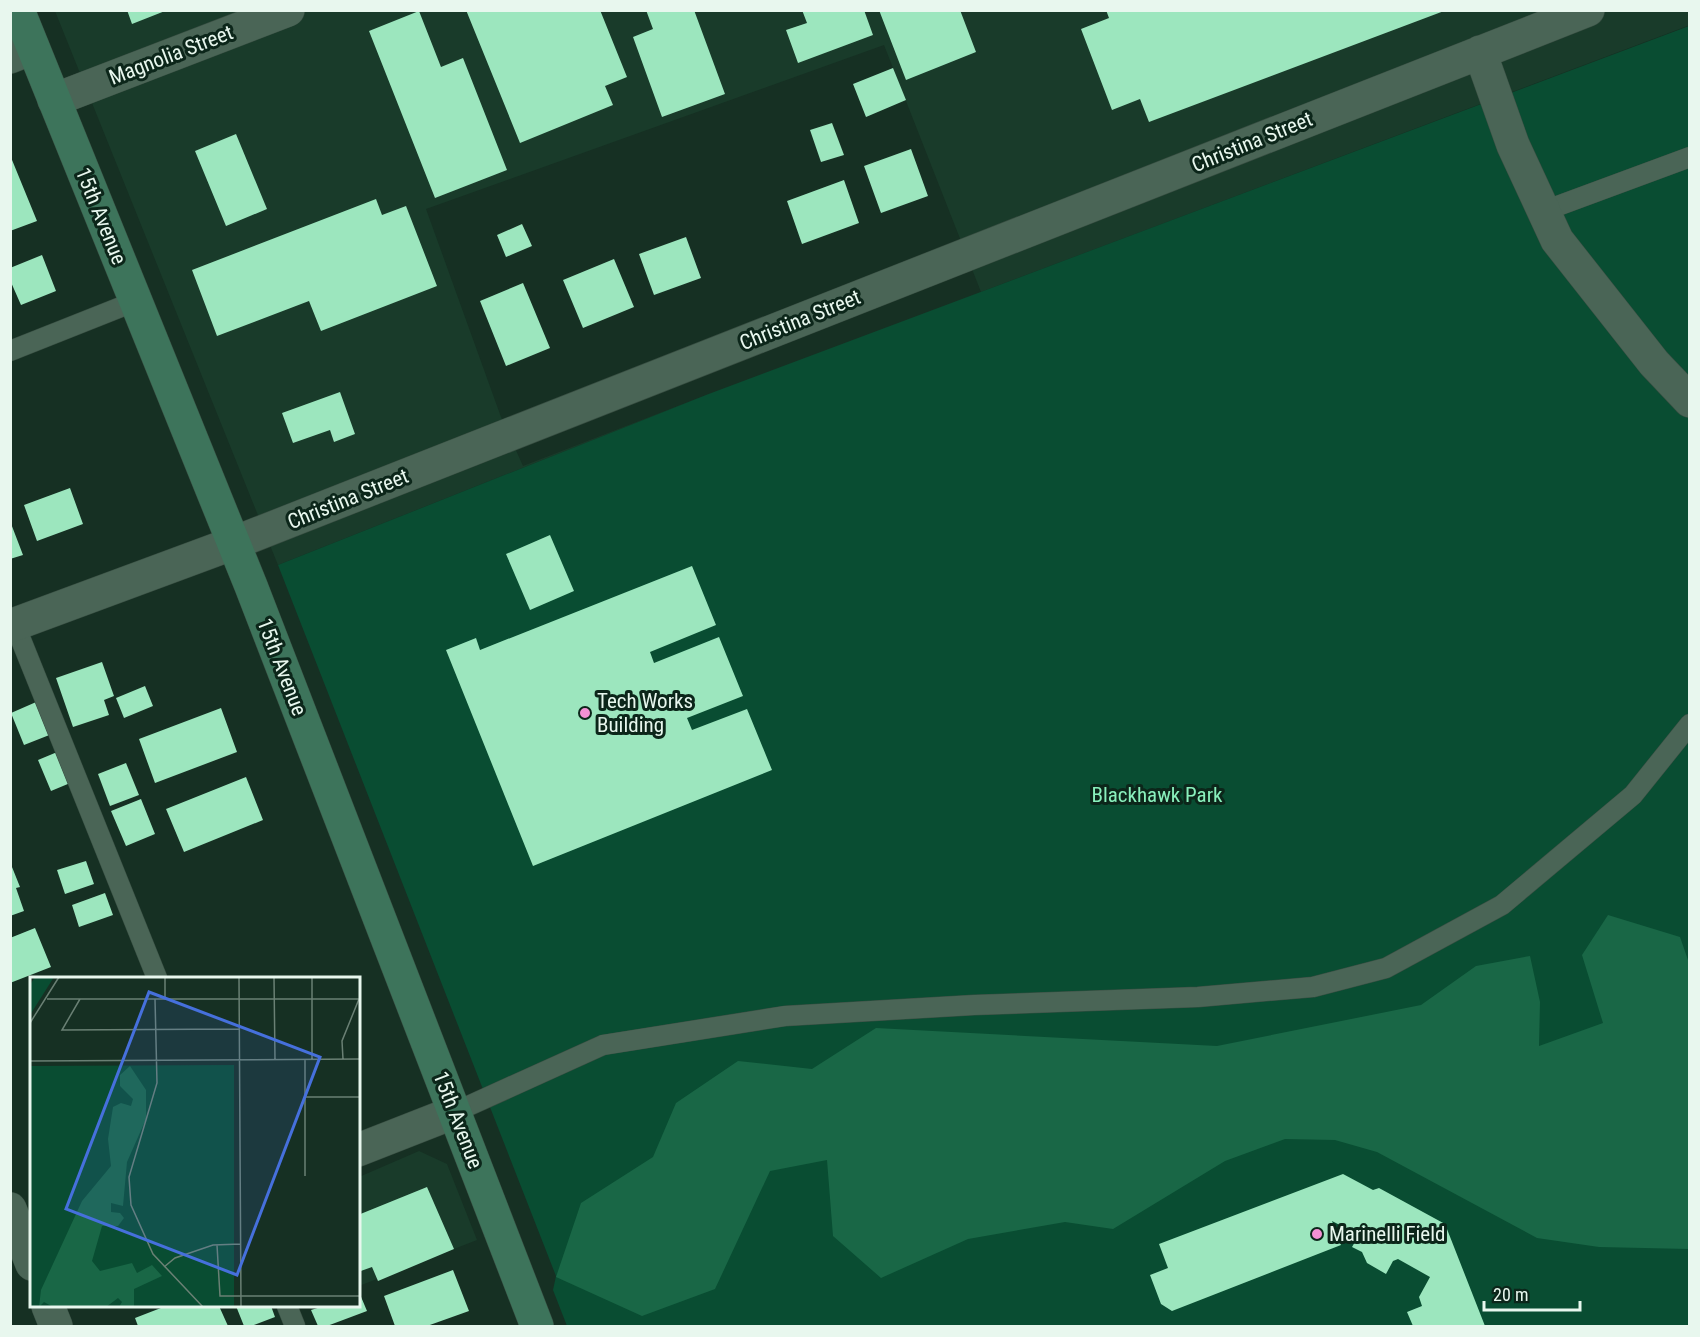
<svg xmlns="http://www.w3.org/2000/svg" width="1700" height="1337" font-family="'Roboto Condensed',sans-serif">
<style>
.built{fill:#193b2a}
.green{fill:#094d32}
.forest{fill:#196746}
.building{fill:#9ce6be}
.lines{fill:none;stroke-linecap:round;stroke-linejoin:round}
.service-casing{stroke:#384e42;stroke-width:21}
.minor-casing{stroke:#384e42;stroke-width:34}
.secondary-casing{stroke:#384e42;stroke-width:34}
.service{stroke:#4a6556;stroke-width:20}
.minor{stroke:#4a6556;stroke-width:33}
.secondary{stroke:#3d745b;stroke-width:33}
.poi-dot{fill:#f491d4;stroke:#0c261a;stroke-width:2}
.labels{text-anchor:middle;stroke-width:6;stroke-linejoin:round;paint-order:stroke}
.street-label{font-size:21px;fill:#e8f7ee;stroke:#0c261a}
.poi-label{font-size:21px;fill:#e8f7ee;stroke:#0c261a;text-anchor:start}
.park-label{font-size:21px;fill:#89f0bc;stroke:#0c261a}
.inset-road{fill:none;stroke:#6a8074;stroke-width:1.5}
.view{fill:#4670dc;fill-opacity:0.15;stroke:#4670dc;stroke-width:3}
.inset-edge{fill:none;stroke:#e8f7ee;stroke-width:3}
</style>
<rect width="100%" height="100%" fill="#163023"/>
<path class="built" d="M1689 10 1690 25 981 292 884 45 426 209 501 417 523 466 706 395 278 565 55 11Z
M419 1151 447 1164 477 1240 359 1286V1177Z"/>
<path class="green" d="M1689 26V1326H567L553 1290 556 1276 278 565 706 395Z"/>
<path class="forest" d="M1608 915 1680 937 1689 963V1249L1599 1247 1537 1238 1377 1152 1335 1140 1285 1139 1225 1161 1113 1229 1065 1222 968 1239 881 1278 833 1236 827 1160 770 1171 715 1289 642 1316 556 1277 581 1203 653 1157 676 1103 738 1061 812 1069 876 1028 1217 1046 1421 1005 1476 966 1530 956 1540 1002 1539 1046 1603 1023 1582 955Z"/>
<path class="building" d="M127 10H165V11L132 24Z
M466 10H600L627 77 605 86 613 105 520 143Z
M646 10H694L725 94 662 117 633 37 653 29Z
M802 10H864L873 35 798 63 786 30 807 23Z
M879 10H960L976 52 906 80Z
M1106 10H1444V11L1149 122 1140 99 1112 110 1081 29 1109 18Z
M419 11 441 67 463 58 507 170 435 198 369 31Z
M893 68 906 100 866 117 853 84Z
M832 123 844 155 821 162 810 130Z
M236 134 267 209 226 226 195 151Z
M911 149 928 196 881 213 864 166Z
M10 155 37 221 10 231Z
M844 180 859 223 802 244 787 201Z
M376 199 382 215 406 206 437 286 321 331 309 301 217 336 192 270Z
M522 224 532 246 506 257 497 235Z
M686 237 701 278 654 295 639 254Z
M42 255 56 291 21 305 10 280V268Z
M614 259 634 307 583 328 563 280Z
M523 283 550 348 506 366 480 301Z
M340 392 355 434 334 442 330 430 293 443 282 413Z
M70 488 83 524 37 541 24 505Z
M10 521 23 555 10 559Z
M550 535 574 591 530 610 506 554Z
M692 566 716 625 650 652 654 663 719 637 743 696 687 718 692 730 747 709 772 770 533 866 446 650 476 638 480 650Z
M102 662 114 696 104 700 109 715 73 727 56 678Z
M145 686 153 706 124 718 116 698Z
M43 699 57 732 24 745 11 713Z
M221 708 237 752 155 783 139 739Z
M62 750 75 781 51 791 38 760Z
M126 763 139 795 110 806 98 774Z
M246 777 263 820 184 852 166 809Z
M141 799 155 834 126 846 111 811Z
M86 861 94 884 65 894 57 870Z
M10 862 20 887 16 888 24 911 10 916Z
M105 893 113 915 79 927 72 905Z
M35 928 51 967 10 983V938Z
M1343 1174 1373 1190 1379 1188 1445 1224 1485 1326H1413L1407 1312 1422 1306 1419 1297 1430 1277 1398 1259 1393 1261 1386 1274 1367 1263 1362 1252 1352 1247 1359 1235 1332 1221 1341 1245 1172 1311 1161 1304 1150 1275 1168 1268 1159 1244Z
M427 1187 454 1249 378 1281 372 1267 358 1272V1215Z
M453 1270 469 1311 427 1326H395L384 1296Z
M359 1292 367 1311 327 1326H318L311 1310 324 1306H358Z
M166 1306H219L228 1326H138L135 1318Z
M236 1306H271L275 1317 251 1326H244Z"/>
<g class="lines">
<g class="service-casing">
<path id="service" d="M1544 211 1690 157
M10 351 136 301
M15 625 157 978
M455 1112 603 1045 785 1016 974 1005 1198 997 1313 987 1386 968 1502 905 1633 795 1690 724
M287 1306 295 1326"/>
</g>
<g class="minor-casing">
<path id="minor" d="M1480 52 1513 145 1557 240 1654 363 1690 401
M10 57 33 48
M54 100 288 10
M10 626 234 543 1588 10
M358 1150 455 1112
M10 1209 32 1264
M48 1306 56 1326"/>
</g>
<g class="secondary-casing">
<path id="secondary" d="M18 10 251 586 537 1326"/>
</g>
<use href="#service" class="service"/>
<use href="#minor" class="minor"/>
<use href="#secondary" class="secondary"/>
</g>
<g class="poi-dot">
<circle cx="585" cy="713" r="6"/>
<circle cx="1317" cy="1234" r="6"/>
</g>
<g class="labels">
<g class="street-label">
<text transform="translate(171 55) rotate(-21)" y="7">Magnolia Street</text>
<text transform="translate(1252 142) rotate(-22)" y="7">Christina Street</text>
<text transform="translate(101 216) rotate(68)" y="7">15th Avenue</text>
<text transform="translate(800 320) rotate(-22)" y="7">Christina Street</text>
<text transform="translate(348 499) rotate(-22)" y="7">Christina Street</text>
<text transform="translate(282 667) rotate(69)" y="7">15th Avenue</text>
<text transform="translate(458 1120) rotate(69)" y="7">15th Avenue</text>
</g>
<g class="poi-label">
<text x="597" y="708">Tech Works<tspan x="597" dy="24">Building</tspan></text>
<text x="1329" y="1241">Marinelli Field</text>
</g>
<g class="park-label">
<text x="1157" y="802">Blackhawk Park</text>
</g>
</g>
<g transform="translate(30 977)">
<rect width="330" height="330" fill="#163023"/>
<path d="M5 0H24L0 38V8ZM204 88V330H0V89Z" fill="#094d32"/>
<path d="M100 89 116 113V142L97 185 93 229 81 226V235L90 236 94 241 88 249H72L62 284 70 294 102 286 107 296 122 288 132 299 104 312V330H89L92 325 88 321 76 330H23L14 325 9 330 11 313 52 224 81 189 78 162 83 130 91 126 101 129 103 122 90 109V98Z" fill="#196746"/>
<path class="inset-road" d="M135 0V22M209 0 211 330M244 0 245 83M282 0V82M17 22H330M50 22 32 53 210 52M125 22 127 106 99 200 101 228 123 277 173 330M0 46 29 0M275 82V199M313 82 312 64 329 22M0 84 330 82M275 120H330M187 268 190 319H330M134 290 145 281 183 268 211 267"/>
<path class="view" d="M119 15 290 80 207 298 36 232Z"/>
<rect width="330" height="330" class="inset-edge"/>
</g>
<rect width="1700" height="1337" fill="none" stroke="#e8f7ee" stroke-width="24"/>
<path d="M1484 1301v9h96v-9" fill="none" stroke="#e8f7ee" stroke-width="3"/>
<text x="1493" y="1301" font-size="18" fill="#e8f7ee" stroke="#0c261a" stroke-width="4.5" paint-order="stroke">20 m</text>
</svg>
